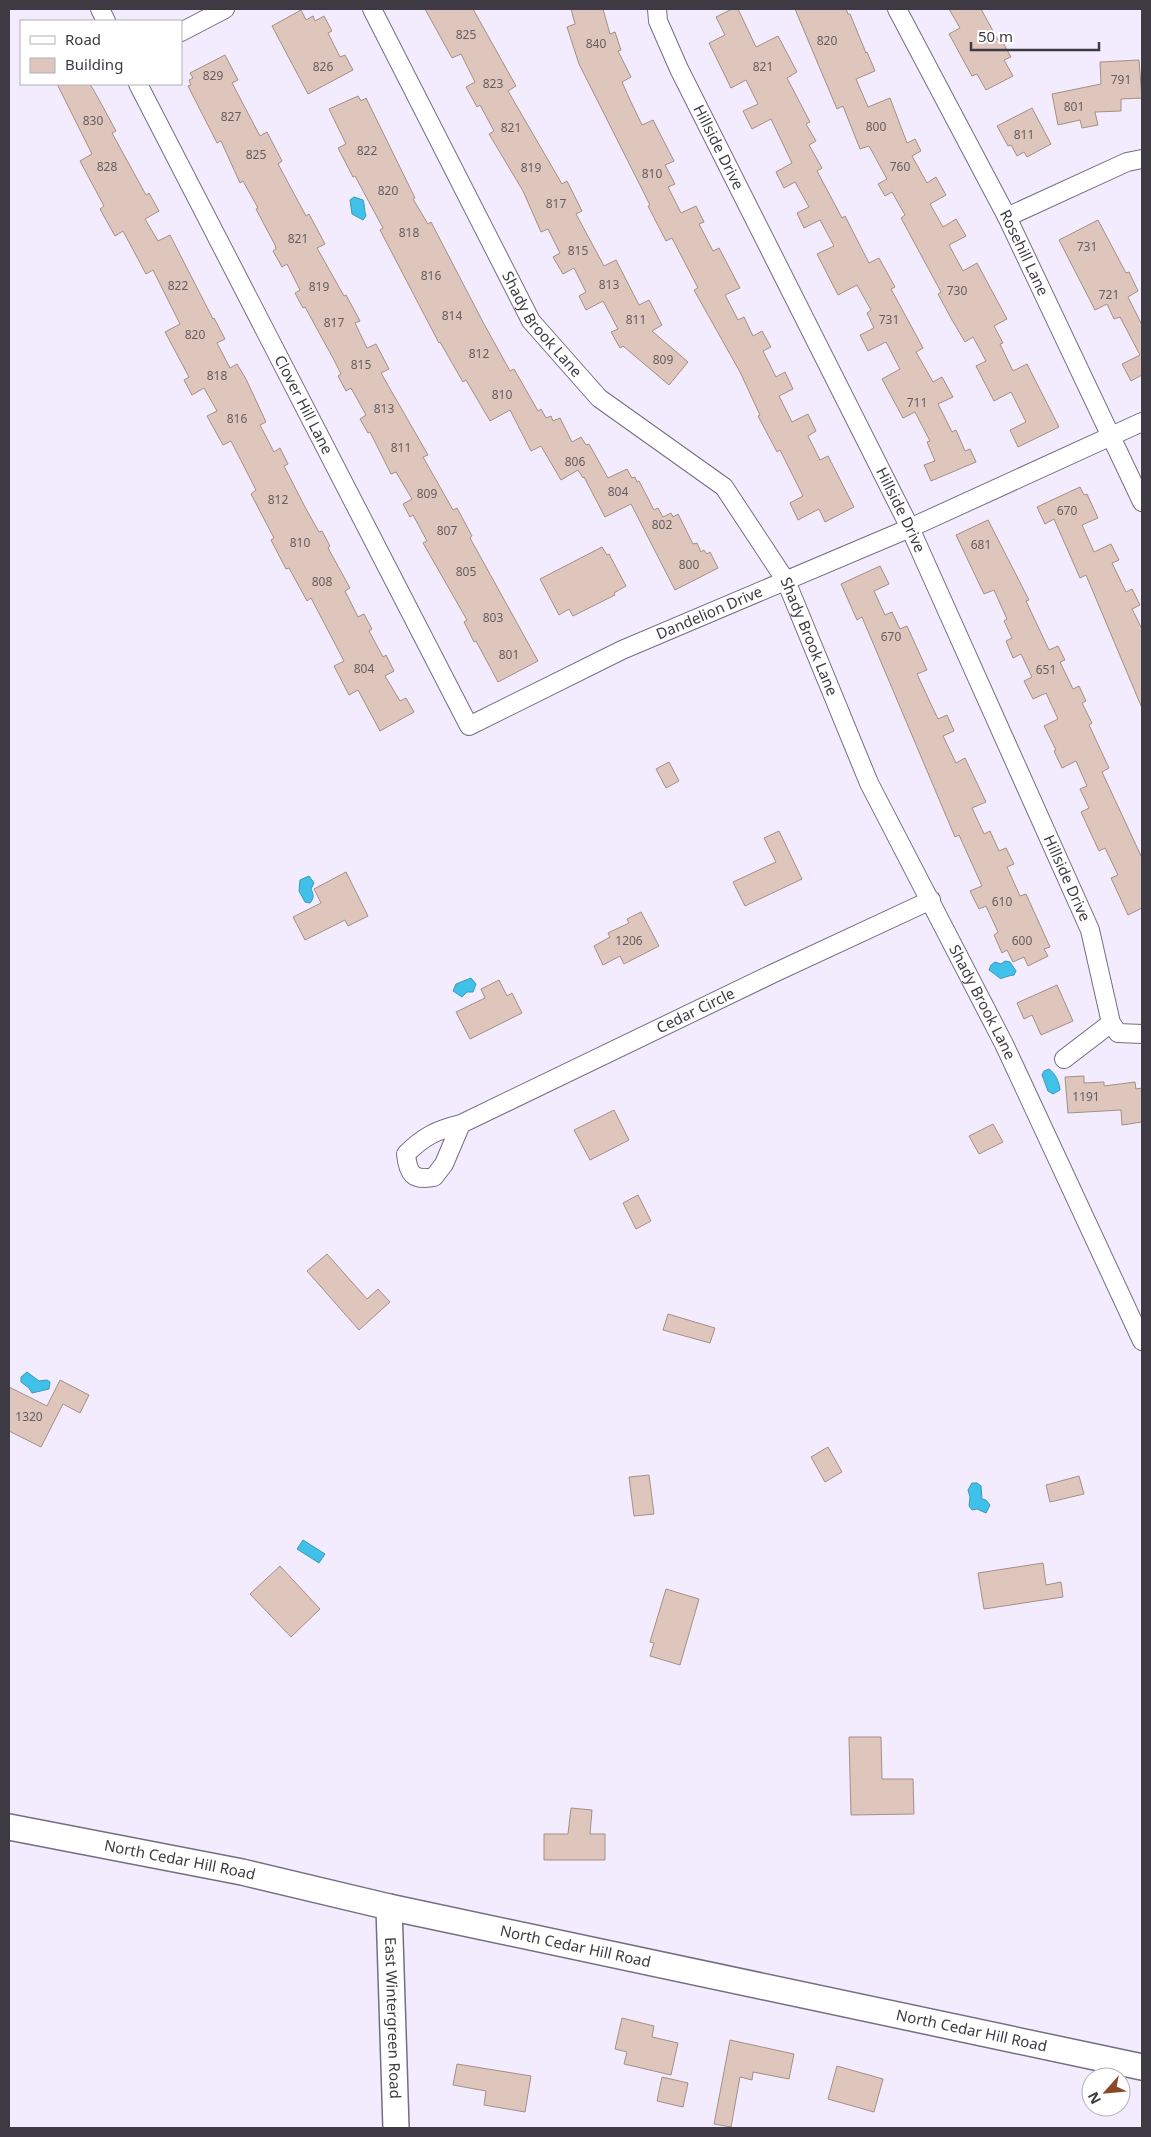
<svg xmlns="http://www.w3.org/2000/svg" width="1151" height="2137" font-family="'Noto Sans',sans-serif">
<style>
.water{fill:#3fc1e9;stroke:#3e98b7}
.building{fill:#dec6bc;stroke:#a58f84}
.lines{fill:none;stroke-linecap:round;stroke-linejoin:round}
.street-casing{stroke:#756e82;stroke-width:20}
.secondary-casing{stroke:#756e82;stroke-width:28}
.street{stroke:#fff;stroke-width:18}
.secondary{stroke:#fff;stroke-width:25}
.labels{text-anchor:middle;stroke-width:4;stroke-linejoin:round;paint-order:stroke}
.number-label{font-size:12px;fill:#655d61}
.street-label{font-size:15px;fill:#3d3a43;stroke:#fff}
</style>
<rect width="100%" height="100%" fill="#f2ecfe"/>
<path class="water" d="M354 197 363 200C365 205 364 210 366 216L363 220 352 214 350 200Z
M309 876 314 883 311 889C314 895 314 898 310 903L305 902 299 891 300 880Z
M1005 961 1010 962 1016 971 1014 975C995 978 1007 983 989 970L991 965 995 962 1001 964Z
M471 978 476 984 473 992H467L462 997 453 991 456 984Z
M1049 1069C1056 1074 1059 1082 1060 1090L1053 1094 1048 1091 1042 1075 1044 1071Z
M27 1372 39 1381 47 1380 50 1382 49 1389 32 1393 29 1388 21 1382V1377Z
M972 1483H977L981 1486 982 1499 986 1500 990 1505 986 1513 977 1509 972 1510 969 1506 970 1497 968 1490Z
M303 1540 325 1554 319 1563 297 1549Z"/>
<path class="building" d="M425 9H473L516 86 508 91 562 184 567 181 582 211 576 214 604 266 616 260 639 305 649 300 662 325 652 331 688 362 669 385 623 346 620 348 611 332 618 329 603 301 586 310 579 296 586 292 574 268 563 274 553 257 560 253 548 229 541 232 523 191 489 134 494 131 480 105 477 107 466 87 475 82 461 54 452 58Z
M571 9H603L610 34 615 32 621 50 618 51 631 77 622 82 630 100 642 125 653 120 674 161 665 165 675 184 668 187 681 213 696 206 704 222 699 224 713 251 719 248 740 288 725 295 738 320 744 317 753 336 762 331 771 347 763 351 776 377 785 372 793 389 779 396 792 422 808 414 816 431 808 436 820 460 828 456 854 507 825 522 819 509 798 520 790 503 803 496 780 450 777 452 758 416 760 415 740 372 694 290 698 288 672 238 666 241 648 206 650 205 579 64 567 27 575 24Z
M732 9H738L756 47 778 36 797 72 787 78 810 122 806 124 816 141 809 145 822 168 817 171 842 218 845 216 869 263 879 258 895 287 891 289 923 348 916 352 933 382 942 377 953 397 938 404 952 432 956 430 965 451 970 449 976 462 931 481 924 465 935 461 927 442 930 441 915 412 903 418 882 379 900 369 886 342 868 351 860 335 874 328 867 313 871 310 857 285 838 295 817 254 834 246 820 220 804 228 797 213 809 207 795 182 784 188 776 172 792 163 771 119 752 129 743 111 758 104 746 80 731 88 709 43 725 35 716 17Z
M795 9H846L848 14H850L866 53 867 52 875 71 856 79 868 107 890 98 907 143 915 139 921 151 912 156 927 183 936 177 946 195 930 204 943 227 956 219 966 236 949 245 963 271 977 263 1007 319 994 326 1003 343 1000 344 1013 371 1027 364 1059 427 1018 447 1010 430 1026 422 1011 392 994 401 976 366 986 361 973 337 965 342 952 320 938 294 941 292 901 218 905 215 892 192 885 196 878 184 887 179 869 146 860 149 843 106 837 109Z
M949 9H981L998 40 1001 39 1011 57 1004 60 1013 76 986 90 977 74 972 76 949 34 960 28Z
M301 10 306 20 313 16 315 21 324 16 332 31 328 33 340 57 345 55 353 70 308 94 272 26Z
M225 55 238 80 232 83 260 136 267 132 282 161 278 164 306 216 309 214 325 244 317 248 344 296 346 295 360 321 355 323 367 348 376 344 389 369 381 373 428 455 423 457 453 510 457 508 472 536 470 538 538 661 498 682 476 641 474 642 464 622 467 620 423 543 427 541 413 515 410 517 403 504 412 499 396 472 391 474 370 432 368 433 360 419 366 415 351 388 346 391 338 376 341 374 334 360 305 307 303 308 295 293 300 290 287 264 282 267 273 251 276 249 275 245 256 209 258 208 243 181 240 183 221 141 217 143 188 86 191 85 189 80 193 78 190 73Z
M1139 60 1142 98 1121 99V111L1095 112 1098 125 1082 128 1080 120 1058 125 1052 94 1101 84 1100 62Z
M57 84H90L97 96 116 131 112 133 146 195 149 193 159 211 145 219 158 241 170 235 213 319 214 318 225 339 217 343 230 368 237 364 246 379 266 422 260 425 274 452 280 448 288 464 284 466 305 507 319 532 322 531 330 546 328 548 350 588 345 591 358 617 364 614 372 629 369 631 383 657 386 655 394 671 385 676 400 701 406 698 414 712 380 731 358 690 349 695 334 666 344 661 311 598 307 601 289 568 286 569 271 540 274 538 251 494 256 490 231 441 223 445 207 416 217 411 204 388 192 395 184 380 189 377 165 332 180 324 153 270 146 274 123 231 115 236 100 209 104 206 80 161 92 154Z
M358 96 361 101 366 98 415 198 413 199 428 224 431 222 484 324 510 371 514 369 538 411 541 409 546 418 551 416 553 421 560 418 572 442 581 437 586 445 589 444 608 478 627 469 632 478 635 477 637 482 639 481 654 510 658 508 663 517 671 513 673 517 678 514 693 544 697 543 701 552 704 550 707 554 710 552 718 568 675 590 631 504 605 517 584 477 583 478 578 470 561 480 541 446 531 451 510 410 490 421 466 380 463 382 440 342 439 343 380 230 383 228 355 176 353 177 338 148 346 144 329 109Z
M1032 108 1051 144 1027 157 1024 152 1017 156 1011 145 1008 146 997 126Z
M1098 220 1126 273 1129 272 1138 291 1128 297 1142 325V375L1131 381 1122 364 1140 355 1120 317 1114 319 1107 304 1095 310 1059 240Z
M1080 487 1084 495 1087 494 1098 518 1082 525 1094 552 1111 544 1119 560 1112 563 1126 592 1132 589 1140 605 1132 609 1142 629V708L1086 575 1080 578 1054 519 1045 524 1037 507Z
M988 520 1029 600 1026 601 1049 650 1058 646 1065 660 1060 662 1073 689 1079 686 1086 701 1082 703 1092 723 1089 725 1109 768 1102 772 1142 858V908L1128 915 1111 878 1118 875 1105 848 1099 851 1081 812 1089 808 1080 789 1087 786 1076 761 1062 768 1054 751 1056 750 1044 726 1058 719 1046 693 1033 699 1024 681 1032 677 1021 654 1013 658 1006 641 1012 638 1004 621 1007 619 994 590 984 594 956 535Z
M602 547 607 555 609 554 626 586 614 593 615 595 573 616 569 609 559 615 540 579Z
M880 566 889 584 874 591 885 615 892 612 900 629 907 626 927 670 917 674 928 698 938 719 947 715 954 731 943 736 956 763 965 758 986 802 972 808 984 834 990 831 999 851 1006 848 1014 864 1007 867 1020 896 1026 894 1050 947 1044 949 1048 956 1028 966 1024 957 1013 962 1007 950 1002 953 994 935 998 932 986 906 979 909 970 891 982 886 959 835 955 837 862 617 857 620 841 584Z
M669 762 679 781 666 788 656 769Z
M779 831 802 879 745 906 733 882 776 862 764 838Z
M346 872 368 916 348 926 345 920 305 940 293 917 321 903 314 889Z
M641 912 659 946 624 964 620 956 603 965 594 946 610 937 608 933 629 923 627 919Z
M499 980 507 996 512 993 522 1013 470 1039 456 1012 485 998 481 989Z
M1057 985 1073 1021 1041 1035 1032 1015 1024 1019 1017 1003Z
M1084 1076V1083L1104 1082V1086L1135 1082 1136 1089 1142 1088V1122L1122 1125 1121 1110 1068 1113 1065 1077Z
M614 1110 629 1140 590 1160 574 1130Z
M993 1124 1003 1142 979 1154 969 1136Z
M638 1195 651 1221 636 1229 623 1203Z
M327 1254 367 1299 378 1289 390 1302 359 1330 307 1271Z
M668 1314 715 1328 710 1343 663 1330Z
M60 1380 89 1395 80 1413 63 1404 41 1447 9 1431V1387L47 1406Z
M828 1447 842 1472 825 1482 811 1457Z
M649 1475 654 1514 634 1516 629 1477Z
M1079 1476 1084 1494 1050 1502 1046 1485Z
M1043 1563 1046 1585 1061 1582 1063 1597 984 1609 978 1573Z
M280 1566 320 1609 291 1637 250 1594Z
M666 1589 699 1599 680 1665 650 1656 654 1643 650 1642Z
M849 1737H881L882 1779H913L914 1814 851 1815Z
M571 1808 592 1810 590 1834H605V1860H544V1834H568Z
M622 2018 654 2026 652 2037 678 2043 671 2075 624 2064 627 2052 615 2049Z
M730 2040 794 2054 789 2079 753 2072 752 2080 740 2077 731 2127 714 2124Z
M457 2064 531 2076 525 2112 484 2105 486 2091 453 2085Z
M837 2066 883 2079 874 2112 828 2099Z
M662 2077 688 2083 683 2107 657 2101Z"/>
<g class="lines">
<g class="street-casing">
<g id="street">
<path d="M100 9 106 21"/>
<path id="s1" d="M372 9 531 321 599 398 724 487 786 581 869 783 1004 1044 1142 1341"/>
<path id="s2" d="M657 9 658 21 679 69 910 528 1090 930 1111 1023 1118 1033 1142 1034"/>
<path id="s3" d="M897 9 1007 217 1142 502"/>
<path d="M181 32 225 9"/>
<path id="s4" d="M138 84 469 726 622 650 910 528 1142 422"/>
<path d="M1007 217 1127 162 1142 159"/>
<path d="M1064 1059 1111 1023"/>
<path id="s5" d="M461 1124 444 1164 434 1177C413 1181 408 1174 406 1154 424 1136 437 1130 461 1124L774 973 931 900"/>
</g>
</g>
<g class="secondary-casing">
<g id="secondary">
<path id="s6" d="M9 1827 242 1872 389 1907 1142 2067"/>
<path id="s7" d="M389 1907 396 2128"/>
</g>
</g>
<use href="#street" class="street"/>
<use href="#secondary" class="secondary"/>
</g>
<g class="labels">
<g class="number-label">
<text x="466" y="39">825</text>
<text x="827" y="45">820</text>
<text x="596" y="48">840</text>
<text x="323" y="71">826</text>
<text x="763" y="71">821</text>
<text x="213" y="80">829</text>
<text x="1121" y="84">791</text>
<text x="493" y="88">823</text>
<text x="1074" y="111">801</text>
<text x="231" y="121">827</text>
<text x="93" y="125">830</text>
<text x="876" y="131">800</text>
<text x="511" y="132">821</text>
<text x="1024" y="139">811</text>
<text x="367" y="155">822</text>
<text x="256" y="159">825</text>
<text x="107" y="171">828</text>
<text x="900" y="171">760</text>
<text x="531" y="172">819</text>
<text x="652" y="178">810</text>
<text x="388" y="195">820</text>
<text x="556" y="208">817</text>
<text x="409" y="237">818</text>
<text x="298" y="243">821</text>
<text x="1087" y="251">731</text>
<text x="578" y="255">815</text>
<text x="431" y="280">816</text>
<text x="609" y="289">813</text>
<text x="178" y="290">822</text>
<text x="319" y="291">819</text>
<text x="957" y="295">730</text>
<text x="1109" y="299">721</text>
<text x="452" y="320">814</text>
<text x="636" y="324">811</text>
<text x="889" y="324">731</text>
<text x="334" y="327">817</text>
<text x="195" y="339">820</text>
<text x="479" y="358">812</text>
<text x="663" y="364">809</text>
<text x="361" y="369">815</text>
<text x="217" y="380">818</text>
<text x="502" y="399">810</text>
<text x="917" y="407">711</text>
<text x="384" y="413">813</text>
<text x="237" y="423">816</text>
<text x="401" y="452">811</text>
<text x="575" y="466">806</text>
<text x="618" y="496">804</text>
<text x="427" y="498">809</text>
<text x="278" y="504">812</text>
<text x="1067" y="515">670</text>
<text x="662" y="529">802</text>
<text x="447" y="535">807</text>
<text x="300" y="547">810</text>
<text x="981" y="549">681</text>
<text x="689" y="569">800</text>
<text x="466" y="576">805</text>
<text x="322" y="586">808</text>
<text x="493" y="622">803</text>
<text x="891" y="641">670</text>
<text x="509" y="659">801</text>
<text x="364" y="673">804</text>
<text x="1046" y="674">651</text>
<text x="1002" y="906">610</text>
<text x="629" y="945">1206</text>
<text x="1022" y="945">600</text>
<text x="1086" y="1101">1191</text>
<text x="29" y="1421">1320</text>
</g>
<g class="street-label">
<text dy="5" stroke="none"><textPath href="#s2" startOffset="152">Hillside Drive</textPath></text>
<text dy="5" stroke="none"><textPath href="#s3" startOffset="275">Rosehill Lane</textPath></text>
<text dy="5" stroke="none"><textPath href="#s1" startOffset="359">Shady Brook Lane</textPath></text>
<text dy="5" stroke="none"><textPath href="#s4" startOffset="361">Clover Hill Lane</textPath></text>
<text dy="5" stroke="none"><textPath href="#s2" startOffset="558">Hillside Drive</textPath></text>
<text dy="5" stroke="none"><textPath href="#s4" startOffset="988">Dandelion Drive</textPath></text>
<text dy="5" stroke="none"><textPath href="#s1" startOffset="779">Shady Brook Lane</textPath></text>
<text dy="5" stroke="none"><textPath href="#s2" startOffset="962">Hillside Drive</textPath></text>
<text dy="5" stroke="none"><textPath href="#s1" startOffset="1184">Shady Brook Lane</textPath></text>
<text dy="5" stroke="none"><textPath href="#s5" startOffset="428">Cedar Circle</textPath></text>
<text dy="5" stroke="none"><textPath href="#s6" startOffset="174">North Cedar Hill Road</textPath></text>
<text dy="5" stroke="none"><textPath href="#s6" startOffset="579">North Cedar Hill Road</textPath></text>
<text dy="5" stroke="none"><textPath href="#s7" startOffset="111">East Wintergreen Road</textPath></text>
<text dy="5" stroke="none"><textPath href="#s6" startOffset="984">North Cedar Hill Road</textPath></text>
</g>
</g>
<rect width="1151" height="2137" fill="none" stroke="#3d3a43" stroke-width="20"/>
<rect x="20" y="20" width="162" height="65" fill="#ffffff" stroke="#b1b0b4"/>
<rect x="30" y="36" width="25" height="8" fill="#ffffff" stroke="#b1b0b4"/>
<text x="65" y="45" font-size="15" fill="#3d3a43">Road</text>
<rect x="30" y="58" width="25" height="15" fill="#dec6bc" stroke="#b1b0b4"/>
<text x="65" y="70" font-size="15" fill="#3d3a43">Building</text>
<g transform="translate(1106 2092) rotate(243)"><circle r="24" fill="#ffffff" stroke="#b1b0b4"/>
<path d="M0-4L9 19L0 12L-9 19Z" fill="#8e4823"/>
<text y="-8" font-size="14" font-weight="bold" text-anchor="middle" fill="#3d3a43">N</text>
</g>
<path d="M971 42v8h128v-8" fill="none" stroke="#3d3a43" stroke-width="2.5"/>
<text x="978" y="42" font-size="15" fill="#3d3a43" stroke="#ffffff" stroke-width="4" paint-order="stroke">50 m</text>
</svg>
